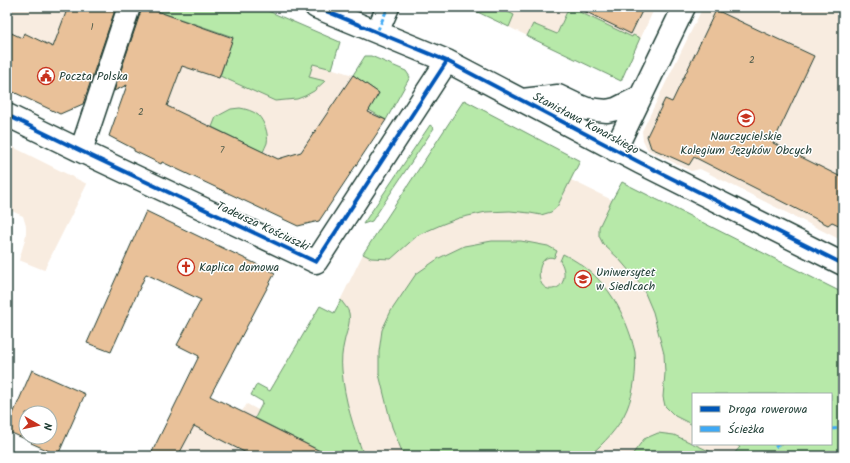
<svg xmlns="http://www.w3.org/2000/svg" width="850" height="463" font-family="Kalam,sans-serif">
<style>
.built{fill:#f8ece0}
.green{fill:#b7e9a9;stroke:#6b936e}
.building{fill:#e9c199;stroke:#1f3d34;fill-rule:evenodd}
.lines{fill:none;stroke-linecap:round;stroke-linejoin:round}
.minor-casing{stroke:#1f3d34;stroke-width:25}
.minor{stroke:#fff;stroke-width:22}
.quiet{stroke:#3fa9f5;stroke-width:3;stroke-dasharray:6 3;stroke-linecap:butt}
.cycleway-casing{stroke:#fff;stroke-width:6}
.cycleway{stroke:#0057b8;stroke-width:4}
.labels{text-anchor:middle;stroke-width:3;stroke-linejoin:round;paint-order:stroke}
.number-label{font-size:10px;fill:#525e4d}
.poi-label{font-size:12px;fill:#1f3d34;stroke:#fff;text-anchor:start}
.street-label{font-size:12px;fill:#1f3d34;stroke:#fff}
</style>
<rect width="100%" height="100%" fill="#fff"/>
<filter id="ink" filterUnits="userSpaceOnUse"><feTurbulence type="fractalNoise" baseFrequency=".025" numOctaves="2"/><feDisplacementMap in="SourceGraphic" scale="8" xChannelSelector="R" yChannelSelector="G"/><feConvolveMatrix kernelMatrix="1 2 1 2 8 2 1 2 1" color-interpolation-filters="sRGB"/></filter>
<g filter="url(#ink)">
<path class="built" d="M7 7H109L73 109 60 114 7 89Z
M467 7H655L621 81Z
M703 7H843V241L700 169 691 171 648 150 643 140 642 131Z
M154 10 233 38 353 75 379 93 384 119 319 221 298 226 162 162 161 164 134 151V149L109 136 126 87 123 86 136 59Z
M464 100 580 161 571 180 612 200 622 182 693 394V444H741L740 447 732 456H178L208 398 239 413 240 410 242 411 247 404 258 410 320 306 334 313 363 254Z
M7 144 87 184 44 270 19 260 25 240 26 232V226L23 216 7 209Z"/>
<path class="green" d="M155 7H259L340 42 332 69 313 64 309 77 325 81 314 91 305 96 297 99 275 101 220 76 233 37 154 10Z
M467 7H498L514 15 509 27Z
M569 7 632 37 633 35 640 38 621 81 527 36 533 24 557 34Z
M365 56H371L406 71 410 77 386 120 369 110 379 93 353 75Z
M464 100 580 161 557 207 551 212 541 215 530 213 510 211 486 212 459 218 443 224 418 235 391 259 371 258 363 254Z
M240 108C246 109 253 111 258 115 264 121 269 134 267 143 266 146 264 149 263 152L212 127 216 117 231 109Z
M430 125 434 128 372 221 363 224Z
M622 182 843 293V456H732L740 447 735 444H831V394H693V425L675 416 665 406 663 397 665 373 664 354 653 312 642 286 619 259 603 244 599 236V227L612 200Z
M492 241H521L548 246 557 251 554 258C535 251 533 297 556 288 566 285 566 269 560 261L563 254C575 260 589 269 598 279 614 295 624 316 631 337 632 342 634 347 635 352 637 370 634 392 627 409 619 428 604 443 589 456H405L403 454 392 427 379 374V352L382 330 391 311 416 274 439 258 464 246Z
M341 300C343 304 348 308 349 313 351 323 346 332 344 343 342 351 341 361 342 370 344 399 354 429 364 456H334L323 451 322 452 255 418 263 402 251 395 257 384 270 391 320 306 334 313Z
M658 433 674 435 720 456H631L644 439Z"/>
<path class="building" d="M68 7H116L83 104 60 114 7 89V31L22 38 24 33 53 47Z
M141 7H145L233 38 219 78 182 66 167 106 278 159 301 152 353 75 379 93 368 112 386 120 319 221 298 226 162 162 161 164 134 151V149L109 136 127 85 114 91 141 11Z
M576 7H644L631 34Z
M716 10 814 56 773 143 843 178V227L832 222 828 225 694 157 689 165 651 148 647 136 665 99 672 102Z
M146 211 275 273 210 396 330 456H252L194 426 178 456H150L178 399 199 356 177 345 201 300 146 274 111 352 87 343Z
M32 370 85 394 58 455 31 443 32 442 7 431V428ZM26 413H50V437H26Z"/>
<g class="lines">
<g class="minor-casing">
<path id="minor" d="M316 7 447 61 641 163 843 264
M377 32 388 7
M522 100 558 96 577 105 587 109 607 111 616 109 640 97
M7 115 81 151 316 262 447 61
M615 150 684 7
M81 151 129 7"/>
</g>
<use href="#minor" class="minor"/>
<path class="quiet" d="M377 32 388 7
M831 429 843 428
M775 447 779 444"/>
<g class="cycleway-casing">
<path id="cycleway" d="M316 7 447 61 641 163 843 264
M7 115 81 151 316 262 447 61"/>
</g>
<use href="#cycleway" class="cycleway"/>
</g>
</g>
<defs>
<g id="civic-ring" transform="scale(0.9)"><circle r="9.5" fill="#fff" stroke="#c8321e" stroke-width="1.5"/><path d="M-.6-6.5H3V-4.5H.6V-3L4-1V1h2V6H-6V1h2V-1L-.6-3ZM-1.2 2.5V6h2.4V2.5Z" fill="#c8321e"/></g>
<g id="university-ring" transform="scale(0.9)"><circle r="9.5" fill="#fff" stroke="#c8321e" stroke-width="1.5"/><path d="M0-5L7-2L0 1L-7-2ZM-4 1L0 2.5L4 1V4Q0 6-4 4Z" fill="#c8321e"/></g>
<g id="church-ring" transform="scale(0.9)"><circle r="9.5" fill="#fff" stroke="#c8321e" stroke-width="1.5"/><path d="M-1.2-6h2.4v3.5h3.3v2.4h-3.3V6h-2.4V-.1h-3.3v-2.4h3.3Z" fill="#c8321e"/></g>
</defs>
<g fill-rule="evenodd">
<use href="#civic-ring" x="46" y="76"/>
<use href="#university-ring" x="746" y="118"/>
<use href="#church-ring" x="186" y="267"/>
<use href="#university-ring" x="583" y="279"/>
</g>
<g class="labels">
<g class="number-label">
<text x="92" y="30">1</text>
<text x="752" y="63">2</text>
<text x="141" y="115">2</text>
<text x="222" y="153">7</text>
</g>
<g class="poi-label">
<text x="59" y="80">Poczta Polska</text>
<text x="746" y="140" text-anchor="middle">Nauczycielskie<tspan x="746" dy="14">Kolegium Języków Obcych</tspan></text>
<text x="199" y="271">Kaplica domowa</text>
<text x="596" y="276">Uniwersytet<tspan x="596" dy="14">w Siedlcach</tspan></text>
</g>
<g class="street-label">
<text transform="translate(586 123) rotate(28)" y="4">Stanisława Konarskiego</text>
<text transform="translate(263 226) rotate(25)" y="4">Tadeusza Kościuszki</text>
</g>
</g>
<rect width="850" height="463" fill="none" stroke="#fff" stroke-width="24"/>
<rect x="12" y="12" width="826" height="439" fill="none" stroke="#1f3d34" stroke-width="1.5" filter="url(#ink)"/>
<rect x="692" y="393" width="140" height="52" fill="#ffffff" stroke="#a5b1ae"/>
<rect x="700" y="406" width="20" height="6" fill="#0057b8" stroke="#a5b1ae"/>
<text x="728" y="413" font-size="12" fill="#1f3d34">Droga rowerowa</text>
<rect x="700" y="426" width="20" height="6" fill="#3fa9f5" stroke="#a5b1ae"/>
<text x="728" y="433" font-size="12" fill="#1f3d34">Ścieżka</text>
<g transform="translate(38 425) rotate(99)"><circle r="19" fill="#ffffff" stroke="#a5b1ae"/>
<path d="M0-3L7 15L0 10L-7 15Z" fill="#c8321e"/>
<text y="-6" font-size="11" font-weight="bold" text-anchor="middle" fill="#1f3d34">N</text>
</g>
</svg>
